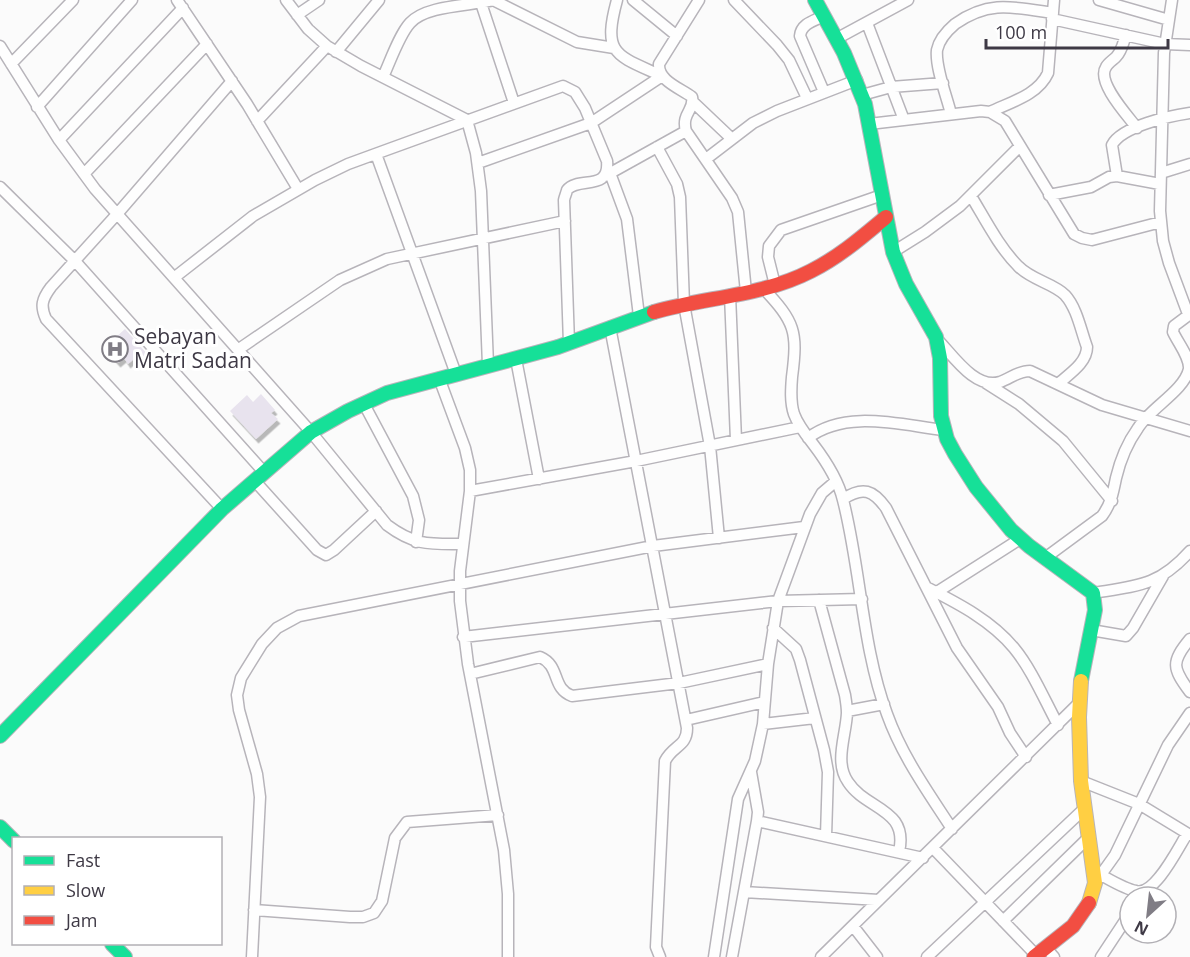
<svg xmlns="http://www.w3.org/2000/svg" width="1190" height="957" font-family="'Open Sans',sans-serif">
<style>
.building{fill:#e8e3ee;filter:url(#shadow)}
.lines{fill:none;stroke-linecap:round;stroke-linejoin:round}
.street-casing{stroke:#b7b4ba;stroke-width:13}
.fast-casing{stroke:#b7b4ba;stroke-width:16}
.slow-casing{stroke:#b7b4ba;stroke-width:16}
.jam-casing{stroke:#b7b4ba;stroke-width:16}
.street{stroke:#fefefe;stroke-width:10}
.fast{stroke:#16e098;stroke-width:14}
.slow{stroke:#ffcf43;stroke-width:14}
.jam{stroke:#f24e42;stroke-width:14}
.labels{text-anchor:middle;stroke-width:6;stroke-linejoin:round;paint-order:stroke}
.poi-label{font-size:21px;fill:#3e3945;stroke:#fff;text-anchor:start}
</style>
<defs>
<filter id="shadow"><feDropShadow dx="2.5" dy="4.5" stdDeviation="0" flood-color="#0004"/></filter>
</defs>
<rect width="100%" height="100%" fill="#fbfbfb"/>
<path class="building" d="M125 329 148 355 141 362 136 357 128 364 124 358 118 363 104 348Z
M261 394 275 410 271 413 278 419 256 439 230 411 247 395 253 402Z"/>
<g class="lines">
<g class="street-casing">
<path id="street" d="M177 0 247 104 298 189
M286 0 308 29 327 46 361 66 467 120 476 153 481 191 488 365
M477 0 481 3 514 103
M493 0 577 42 614 48
M617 0C602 55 616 55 662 76
M633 0 677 36
M699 0 659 64C658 81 680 88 692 97 695 110 681 113 686 131L732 198 738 212 746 292
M734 0 777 45 789 60 807 98
M1099 0 1169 20
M1172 0 1164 53 1160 211 1163 241 1169 263 1188 314
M297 15 319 0
M824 16C813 21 801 24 800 36L824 92
M1052 19 1165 44 1190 45
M867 23 904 120
M1126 35C1123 43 1122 51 1116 57 1113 60 1108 63 1106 67 1096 82 1128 116 1137 128
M836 39 908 0
M0 46 59 140 95 189 311 432 387 525C415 546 430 544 463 544
M336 52 379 0
M11 64 73 0
M383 77C390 62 399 35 410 23 426 5 470 6 494 0
M862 95 891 87 943 83
M693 102 732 139
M37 107 132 0
M990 112C1011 102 1038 95 1048 73L1054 0
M951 114C947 97 935 67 937 50 939 40 948 30 955 24 989 0 1013 7 1053 13
M257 121 327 46
M869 124 981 111 990 112 1005 121 1074 234 1082 238 1092 240 1161 222
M59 140 183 8
M657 147 677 184 680 197 684 304 710 446 719 538
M376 154 456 374
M706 159 753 123 777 111 857 80
M478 163 591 123 662 76
M610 173 627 219 639 316
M1161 173 1190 164
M84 174 207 44
M605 176 686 131
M1117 176 1112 145C1122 126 1170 116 1190 113
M0 187 75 261 263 471
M1049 195 1091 187 1109 177 1117 176 1160 184
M971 196C985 219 999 247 1018 266 1031 280 1053 283 1065 295 1077 308 1081 331 1087 347 1087 363 1069 374 1058 384
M893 252 925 232 960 206 1020 146
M175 277 253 216 315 180 348 164 389 149 563 86 575 92 585 108 607 161C610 192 578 176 567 190 567 191 564 199 564 200L569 343
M775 285 768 257 769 246 781 230 882 195
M763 288C795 322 798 331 792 377 791 389 790 402 794 414 798 425 806 435 813 444 826 461 838 479 843 500 861 570 862 647 887 714 902 756 928 792 952 829
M730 295 736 440
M610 327 687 728C687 747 673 745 665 761L656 947 660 957
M937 339C952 354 975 390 1000 382 1011 378 1018 371 1030 371L1102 405 1190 431
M239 349 340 280 387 259 565 221
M516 359 539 479
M439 378 465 448 470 470V491L460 571V601L468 664 504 850 508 894V957
M986 383 1019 404 1063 441 1112 501
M364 404 413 496 419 520 416 542
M808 438C846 409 900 425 944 430
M254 480 317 550 326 555 334 550 376 511
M470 491 636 461 800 427
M843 499C863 486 873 490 886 508L957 648 998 707 1010 733 1026 757
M222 509 46 319C40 306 42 299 51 287L118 213 232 81
M1045 558 1102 516C1111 504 1113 493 1116 478 1120 461 1128 442 1138 428 1150 408 1184 391 1189 369 1190 357 1178 343 1173 332L1174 326 1190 314
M926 587C957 603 991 620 1014 648 1032 670 1044 699 1058 725
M937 592 1020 539
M1093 593C1137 586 1159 586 1190 551
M819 600 845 695C846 701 847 707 847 713 846 736 834 762 848 782 866 810 909 808 899 852
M773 628 796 649 800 660 824 750 828 772 826 836
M1091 630 1126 636 1133 628 1163 576
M463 637 778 601 862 599
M1190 639C1171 662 1172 668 1190 692
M470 674 540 657C561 666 551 688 572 696L679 683 768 664
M847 711 884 704
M686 720 764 702
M763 724 815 718
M1081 781 1139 804 1190 835
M757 821 923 858
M933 848 1036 955
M1101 875C1112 881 1125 889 1136 891 1155 896 1178 848 1187 834
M1095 883 1115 855 1168 745 1190 713
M744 892 879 900
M254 910 350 917H363L374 913 382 901 395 838 407 822 498 815
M1003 921 1089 837
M853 926 877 957
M1046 948 1054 957
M252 957 260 797 257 774 239 710 237 695 241 678 262 644 277 628 299 616 653 546 804 527
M714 957 738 799 755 761 763 724 768 664 778 601 810 514 822 493 836 481
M732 957 757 821 758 812 751 772
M821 957 1079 703
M927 957 1085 808
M1101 957 1130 913"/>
</g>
<g class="fast-casing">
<path id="fast" d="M815 0 844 53 865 104 893 252 906 284 936 337 940 358 941 416 947 439 955 454 976 487 1011 530 1029 546 1093 593 1095 610 1081 681
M0 736 222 509 311 432 348 411 387 393 558 347 654 312
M0 827 14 841
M112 944 125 957"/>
</g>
<g class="slow-casing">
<path id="slow" d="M1081 681 1079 717 1081 781 1095 883 1089 903"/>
</g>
<g class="jam-casing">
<path id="jam" d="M654 312C706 297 763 296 811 271 839 257 862 237 886 217
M1034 957 1073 926 1089 903"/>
</g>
<use href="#street" class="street"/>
<use href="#fast" class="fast"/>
<use href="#slow" class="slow"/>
<use href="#jam" class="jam"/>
</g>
<defs>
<g id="hospital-ring" transform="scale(1.35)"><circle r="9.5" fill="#fff" stroke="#807d85" stroke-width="1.5"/><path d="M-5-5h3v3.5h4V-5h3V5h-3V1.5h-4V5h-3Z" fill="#807d85"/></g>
</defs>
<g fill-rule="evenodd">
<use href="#hospital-ring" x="115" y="349"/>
</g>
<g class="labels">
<g class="poi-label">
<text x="134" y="344">Sebayan<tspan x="134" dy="24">Matri Sadan</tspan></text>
</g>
</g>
<rect x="12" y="837" width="210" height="108" fill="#ffffff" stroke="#b2b0b5" stroke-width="1.5"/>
<rect x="24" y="856" width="30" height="9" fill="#16e098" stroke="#b2b0b5" stroke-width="1.5"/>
<text x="66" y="867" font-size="18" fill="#3e3945">Fast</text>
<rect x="24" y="886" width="30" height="9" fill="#ffcf43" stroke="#b2b0b5" stroke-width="1.5"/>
<text x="66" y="897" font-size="18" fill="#3e3945">Slow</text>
<rect x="24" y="916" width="30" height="9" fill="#f24e42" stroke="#b2b0b5" stroke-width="1.5"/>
<text x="66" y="927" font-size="18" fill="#3e3945">Jam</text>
<g transform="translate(1148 915) rotate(207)"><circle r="28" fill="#ffffff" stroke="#b2b0b5" stroke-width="1.5"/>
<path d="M0-4.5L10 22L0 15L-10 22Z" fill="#807d85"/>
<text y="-9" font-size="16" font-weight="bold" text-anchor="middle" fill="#3e3945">N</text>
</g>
<path d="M986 39v9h182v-9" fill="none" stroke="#3e3945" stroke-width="3"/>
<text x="995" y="39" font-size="18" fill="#3e3945" stroke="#ffffff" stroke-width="4.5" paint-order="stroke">100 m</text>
</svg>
